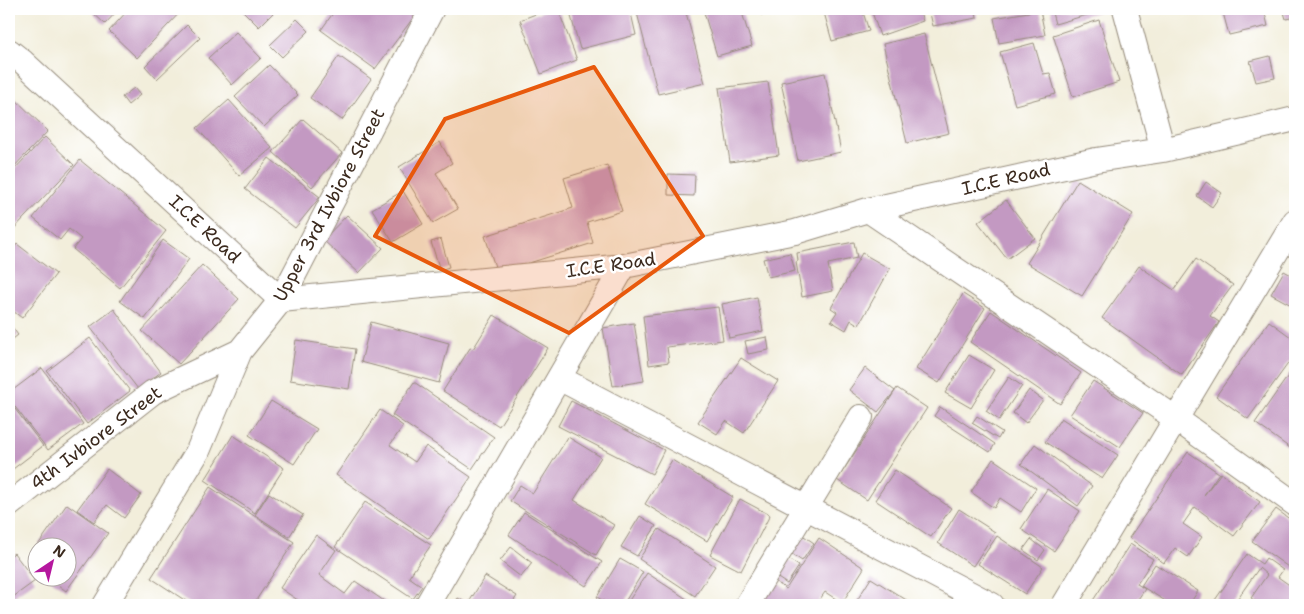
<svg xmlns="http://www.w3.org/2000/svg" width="1304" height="614" font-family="'Shantell Sans',sans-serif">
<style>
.building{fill:#c399c2}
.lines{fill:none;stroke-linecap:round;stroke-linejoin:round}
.minor-casing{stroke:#968c7c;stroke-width:26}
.minor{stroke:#fff;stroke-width:24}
.marked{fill:#e8590c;fill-opacity:0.2;stroke:#e8590c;stroke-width:4;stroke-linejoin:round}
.labels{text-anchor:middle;stroke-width:5;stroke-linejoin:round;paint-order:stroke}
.street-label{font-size:18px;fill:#3b2a1e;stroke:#fff}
</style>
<rect width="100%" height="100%" fill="#fff"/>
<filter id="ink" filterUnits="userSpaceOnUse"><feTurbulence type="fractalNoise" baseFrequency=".02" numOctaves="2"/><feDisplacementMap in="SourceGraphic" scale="10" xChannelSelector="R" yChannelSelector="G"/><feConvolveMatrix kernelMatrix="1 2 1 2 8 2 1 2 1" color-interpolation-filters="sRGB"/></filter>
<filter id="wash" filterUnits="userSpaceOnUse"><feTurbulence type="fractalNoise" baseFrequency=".0096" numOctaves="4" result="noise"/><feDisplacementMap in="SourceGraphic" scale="20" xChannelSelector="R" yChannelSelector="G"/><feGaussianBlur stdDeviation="1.12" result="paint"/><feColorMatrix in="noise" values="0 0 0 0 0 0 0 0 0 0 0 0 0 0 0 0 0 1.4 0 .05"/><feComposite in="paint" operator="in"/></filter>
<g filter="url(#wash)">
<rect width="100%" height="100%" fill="#f2eedb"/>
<g id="blocks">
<path class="building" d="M93 9H119L105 24 91 11Z
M129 9H183L137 58 109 31Z
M241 9H277L259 27Z
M336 9H409L416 14 375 69 321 30Z
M549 9H558L577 60 541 74 520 20Z
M569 9H630L636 35 580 49Z
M636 9H685L705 83 658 94Z
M703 9H741L752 46 717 56Z
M759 9H784L761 15Z
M823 9H862L869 31 832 41Z
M871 9H919L923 21 880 36Z
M929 9H976L977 18 933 26Z
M1051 9H1101V11L1055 24Z
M1222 9H1264L1268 26 1229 35Z
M1283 9H1295V17L1286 19Z
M1040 10 1045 35 999 43 994 18Z
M297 19 309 31 282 57 270 45Z
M1099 20 1119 82 1073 97 1053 35Z
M187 25 200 38 157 79 145 66Z
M236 32 261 58 232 85 208 58Z
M924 34 949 133 907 143 883 44Z
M1034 43 1043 74 1050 73 1056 94 1015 105 1000 52Z
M339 56 371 79 342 120 310 98Z
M1270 56 1275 78 1256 82 1250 61Z
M269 65 298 95 264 127 235 97Z
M825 73 841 152 798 161 781 82Z
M768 82 779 155 730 162 719 88Z
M134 88 140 95 128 105 122 97Z
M9 93 48 131 9 172Z
M229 100 272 148 239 176 197 128Z
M303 119 342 153 312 187 273 152Z
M45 137 74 165 9 234V175Z
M440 142 452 163 436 173 458 209 433 223 399 167Z
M269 158 320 197 295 228 245 189Z
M80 160 166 231 120 288 73 249 81 239 69 229 60 240 33 218Z
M607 165 622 211 587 222 593 243 497 273 485 236 573 208 564 178Z
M668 174 695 175 694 196 668 195Z
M1078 180 1133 214 1082 296 1027 263Z
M1206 182 1222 193 1212 207 1197 196Z
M403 191 423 224 393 242 372 209Z
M1006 200 1035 238 1007 259 978 222Z
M347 215 383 248 359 273 323 240Z
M441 239 449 267 440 270 431 242Z
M163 240 189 259 145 319 120 301Z
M854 242 857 258 828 264 833 291 802 297 796 262 798 261 797 253Z
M17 244 56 274 22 318 9 308V255Z
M790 253 795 271 768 277 763 259Z
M862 253 890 269 859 325 851 320 846 330 831 321 837 312 831 308Z
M1196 259 1233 285 1210 316 1219 322 1182 375 1102 318 1139 266 1174 290Z
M202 265 239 299 179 364 142 331Z
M1284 271 1295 277V307L1271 294Z
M963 294 985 308 939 383 916 369Z
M757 297 763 331 729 338 722 304Z
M718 307 723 340 667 347 669 362 649 365 643 316Z
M114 309 161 372 138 389 90 327Z
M991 311 1081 373 1060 404 970 342Z
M494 315 548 348 499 426 443 391 470 348 473 349Z
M1269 321 1295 340V354L1248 419 1216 396Z
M371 322 449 343 439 383 361 362Z
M9 323 18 335 9 342Z
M634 323 644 381 613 386 603 328Z
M767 337 769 350 748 354 745 341Z
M90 338 130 391 87 424 47 371Z
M296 340 355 349 349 389 290 380Z
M969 355 994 370 971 408 945 393Z
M741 358 778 381 744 433 726 421 717 434 698 422Z
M1295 366V441L1290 448 1255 423Z
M42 368 83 424 48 450 9 399V393Z
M865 368 895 391 878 412 849 390Z
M1009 377 1022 386 999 420 986 411Z
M1093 381 1143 413 1120 447 1070 415Z
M414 382 494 437 472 469 392 415Z
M897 388 927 408 867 500 837 480Z
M1029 390 1043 400 1026 423 1013 413Z
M9 401 43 446 9 472Z
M271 401 317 429 294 464 249 435Z
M571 401 664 450 652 474 558 426Z
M940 407 995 444 990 452 934 416Z
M380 410 403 426 390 445 415 462 426 446 471 477 429 539 336 475Z
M977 416 1002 432 998 439 972 423Z
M1061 418 1118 455 1102 479 1045 442Z
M233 435 284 468 255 513 205 480Z
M568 437 601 457 574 500 614 525 596 555 510 501 520 485 533 493Z
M1035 444 1092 486 1078 506 1021 464Z
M1188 452 1219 473 1204 495 1221 473 1260 502 1234 536 1195 507 1183 524 1202 537 1188 557 1175 548 1164 563 1129 538Z
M993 459 1036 488 1021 512 1000 498 994 508 971 492Z
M672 460 733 497 707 541 645 504Z
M107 469 141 495 124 518 107 505 94 522 77 510Z
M895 470 951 508 931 537 875 500Z
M210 487 294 542 253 605H192L151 578Z
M1047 489 1080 511 1054 551 1021 529Z
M269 493 303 515 289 537 255 515Z
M740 499 770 515 741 571 710 555Z
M365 502 431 545 409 577 422 586 413 599 335 547Z
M67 504 108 533 66 591 46 576H68V546H40L38 545Z
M959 509 995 532 973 566 938 543Z
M1276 509 1295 523V572L1252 541Z
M524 512 602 562 586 586 509 535Z
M640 516 656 526 637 556 621 547Z
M659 529 715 566 695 596 639 559Z
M801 534 814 543 802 561 789 552Z
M316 535 336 550 319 575 345 594 355 581 390 605H305L280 588Z
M997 536 1043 567 1025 594 978 564Z
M819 538 864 568 842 603 825 592 816 605H756L772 579 786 589Z
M1031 539 1045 550 1038 560 1023 550Z
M1130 544 1153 559 1137 584 1145 589 1134 605H1090Z
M511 547 532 563 521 577 500 561Z
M14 553 35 581 9 600V557Z
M1247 554 1262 564 1266 558 1283 570 1278 577 1295 589V605H1261L1251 598 1267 575 1259 568 1233 605H1222L1215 600Z
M785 557 799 566 787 584 773 575Z
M620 559 643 572 623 605H610L597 597Z
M1155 564 1198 591 1189 605H1172L1141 586Z
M647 573 696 605H626Z
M485 576 517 596 511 605H453L458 598 468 604Z
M871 578 908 601 906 605H854Z"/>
</g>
</g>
<g filter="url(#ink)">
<use href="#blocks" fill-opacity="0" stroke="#968c7c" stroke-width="1"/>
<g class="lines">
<g class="minor-casing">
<path id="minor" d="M1125 9 1163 150
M9 51 23 62 281 300 624 266 795 232 868 210 1096 160 1163 150 1295 119
M868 210 1175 418 1295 504
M559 378 992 605
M9 505 153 392 240 351
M105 605 198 451 240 351 281 300 432 9
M427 605 624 266
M747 605 861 417
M1064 605 1295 221"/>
</g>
<use href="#minor" class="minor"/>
</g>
</g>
<path class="marked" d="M594 67 703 236 569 333 375 236 445 119Z"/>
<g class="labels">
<g class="street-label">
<text transform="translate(1006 179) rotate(-13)" y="6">I.C.E Road</text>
<text transform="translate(329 205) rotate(-62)" y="6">Upper 3rd Ivbiore Street</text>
<text transform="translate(205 229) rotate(43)" y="6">I.C.E Road</text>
<text transform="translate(611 265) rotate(-8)" y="6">I.C.E Road</text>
<text transform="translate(96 438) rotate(-37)" y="6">4th Ivbiore Street</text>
</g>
</g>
<rect width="1304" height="614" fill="none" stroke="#fff" stroke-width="30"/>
<g transform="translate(52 562) rotate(35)"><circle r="24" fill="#ffffff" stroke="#b1aaa5"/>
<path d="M0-4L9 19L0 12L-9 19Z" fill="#b5179e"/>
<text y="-8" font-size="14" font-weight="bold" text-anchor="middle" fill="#3b2a1e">N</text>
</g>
</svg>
